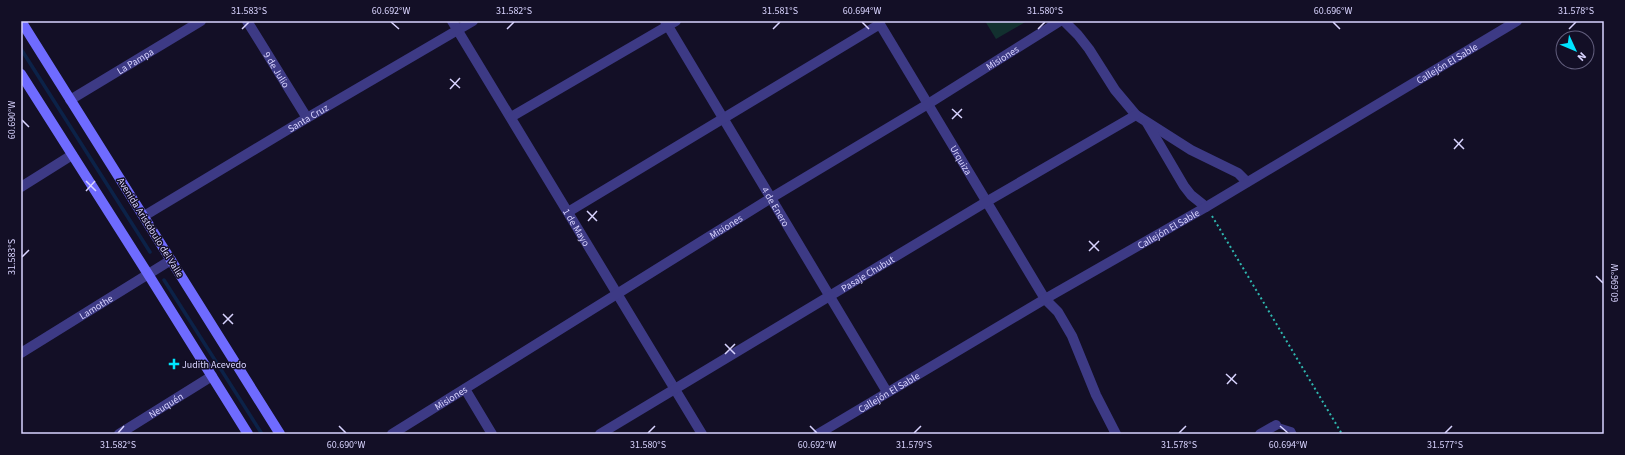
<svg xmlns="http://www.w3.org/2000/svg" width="1625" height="455" font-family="'Source Sans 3',sans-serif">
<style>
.green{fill:#12302f}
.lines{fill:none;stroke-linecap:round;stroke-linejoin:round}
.stream{stroke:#0c2248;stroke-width:3.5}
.path{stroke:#2fb8b0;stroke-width:2;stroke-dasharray:2 3;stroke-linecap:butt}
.service{stroke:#3d3a85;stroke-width:5.5}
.minor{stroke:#3d3a85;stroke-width:10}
.secondary{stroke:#6f6bff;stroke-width:10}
.ticks{fill:none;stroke:#d9d4ff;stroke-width:1.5}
.poi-dot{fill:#00e5ff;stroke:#130f26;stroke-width:1.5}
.labels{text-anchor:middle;stroke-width:3;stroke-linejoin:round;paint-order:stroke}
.street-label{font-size:10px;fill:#d9d4ff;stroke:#130f26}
.poi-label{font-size:10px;fill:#d9d4ff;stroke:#130f26;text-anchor:start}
.neatline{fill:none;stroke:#d9d4ff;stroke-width:1.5}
.ticks-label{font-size:10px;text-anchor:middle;fill:#d9d4ff}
</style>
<rect width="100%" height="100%" fill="#130f26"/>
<path class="green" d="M985 21H1027L996 39Z"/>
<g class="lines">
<path class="stream" d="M21 49 150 252
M164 280 262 434"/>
<path class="path" d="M1212 216 1342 434"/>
<path class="service" d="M1276 425 1292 430 1294 434"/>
<g class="minor">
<path id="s1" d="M247 21 307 118"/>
<path id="s2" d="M452 21 702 434"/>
<path id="s3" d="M665 21 887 392"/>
<path id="s4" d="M878 21 1045 299 1058 312 1072 336 1096 395 1116 434"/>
<path d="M1064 21 1078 35 1089 49 1115 90 1136 115 1191 150 1238 173 1247 182"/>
<path id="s5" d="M70 100 201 21"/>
<path d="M511 117 676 21"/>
<path d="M1147 123 1184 186 1191 195 1206 207"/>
<path d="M21 187 72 155"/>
<path d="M568 212 880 24"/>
<path id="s6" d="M144 216 307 118 473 21"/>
<path id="s7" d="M21 353 171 260"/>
<path d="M465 389 492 434"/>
<path id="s8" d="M119 434 212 376"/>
<path id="s9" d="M392 434 771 198 928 104 1060 21"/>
<path id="s10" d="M600 434 986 202 1136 115"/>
<path id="s11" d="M818 434 1045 299 1206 207 1517 21"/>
<path d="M1260 434 1276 425"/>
</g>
<path class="secondary" d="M21 21 280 434
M21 74 148 274 248 434"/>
</g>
<path class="ticks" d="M391 22 399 29M862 22 869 29M1333 22 1340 29M242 29 249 22M507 29 514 22M773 29 780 22M1038 29 1045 22M1569 29 1576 22M450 79 460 88M450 89 460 78M952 109 962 118M952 119 962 109M22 120 29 127M1454 139 1464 149M1454 149 1463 139M86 181 96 191M86 191 95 181M587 211 597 221M588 221 597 211M1089 241 1099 251M1089 251 1099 241M22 257 29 250M1596 276 1603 283M223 314 233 324M223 324 233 314M725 344 735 354M725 354 735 344M1226 374 1237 384M1227 384 1236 374M339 426 346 433M810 426 817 433M1280 426 1288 433M118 433 124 426M648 433 655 426M914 433 921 426M1179 433 1186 426M1445 433 1452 426"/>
<path class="poi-dot" d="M172 358h4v4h4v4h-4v4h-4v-4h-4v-4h4z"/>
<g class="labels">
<g class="street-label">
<text dy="4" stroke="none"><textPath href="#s9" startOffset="717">Misiones</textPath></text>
<text dy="4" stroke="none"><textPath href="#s5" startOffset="76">La Pampa</textPath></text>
<text dy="4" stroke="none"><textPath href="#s11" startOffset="730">Callejón El Sable</textPath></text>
<text dy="4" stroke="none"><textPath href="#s1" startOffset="57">9 de Julio</textPath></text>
<text dy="4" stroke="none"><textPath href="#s6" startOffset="191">Santa Cruz</textPath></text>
<text dy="4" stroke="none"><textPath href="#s4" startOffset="162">Urquiza</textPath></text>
<text dy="4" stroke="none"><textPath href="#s3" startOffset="216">4 de Enero</textPath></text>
<text dy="4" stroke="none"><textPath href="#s9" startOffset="393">Misiones</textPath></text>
<text transform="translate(151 227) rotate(58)" y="4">Avenida Aristóbulo del Valle</text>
<text dy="4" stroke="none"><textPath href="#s2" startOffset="241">1 de Mayo</textPath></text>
<text dy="4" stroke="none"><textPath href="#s11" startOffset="406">Callejón El Sable</textPath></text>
<text dy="4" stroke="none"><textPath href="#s10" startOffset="312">Pasaje Chubut</textPath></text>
<text dy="4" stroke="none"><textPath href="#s7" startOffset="88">Lamothe</textPath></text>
<text dy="4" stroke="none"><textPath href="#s11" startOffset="82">Callejón El Sable</textPath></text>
<text dy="4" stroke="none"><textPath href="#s9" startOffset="69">Misiones</textPath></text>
<text dy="4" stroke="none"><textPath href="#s8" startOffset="55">Neuquén</textPath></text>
</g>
<g class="poi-label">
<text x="182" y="368">Judith Acevedo</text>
</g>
</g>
<rect width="1625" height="455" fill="none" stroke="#130f26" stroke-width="44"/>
<g transform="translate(1575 50) rotate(134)"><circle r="19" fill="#130f26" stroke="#625e7d"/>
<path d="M0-3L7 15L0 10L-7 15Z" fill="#00e5ff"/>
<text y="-6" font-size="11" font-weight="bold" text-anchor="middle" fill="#d9d4ff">N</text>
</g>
<rect x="22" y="22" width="1581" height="411" class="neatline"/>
<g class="ticks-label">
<text x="249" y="14">31.583°S</text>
<text x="391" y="14">60.692°W</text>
<text x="514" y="14">31.582°S</text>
<text x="780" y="14">31.581°S</text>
<text x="862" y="14">60.694°W</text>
<text x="1045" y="14">31.580°S</text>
<text x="1333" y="14">60.696°W</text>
<text x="1576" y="14">31.578°S</text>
<text transform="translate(11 120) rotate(-90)" y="4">60.690°W</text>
<text transform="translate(11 257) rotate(-90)" y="4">31.583°S</text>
<text transform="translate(1614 283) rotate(-90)" y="4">60.696°W</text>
<text x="118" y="448">31.582°S</text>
<text x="346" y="448">60.690°W</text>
<text x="648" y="448">31.580°S</text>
<text x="817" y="448">60.692°W</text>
<text x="914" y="448">31.579°S</text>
<text x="1179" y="448">31.578°S</text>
<text x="1288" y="448">60.694°W</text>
<text x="1445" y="448">31.577°S</text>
</g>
</svg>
